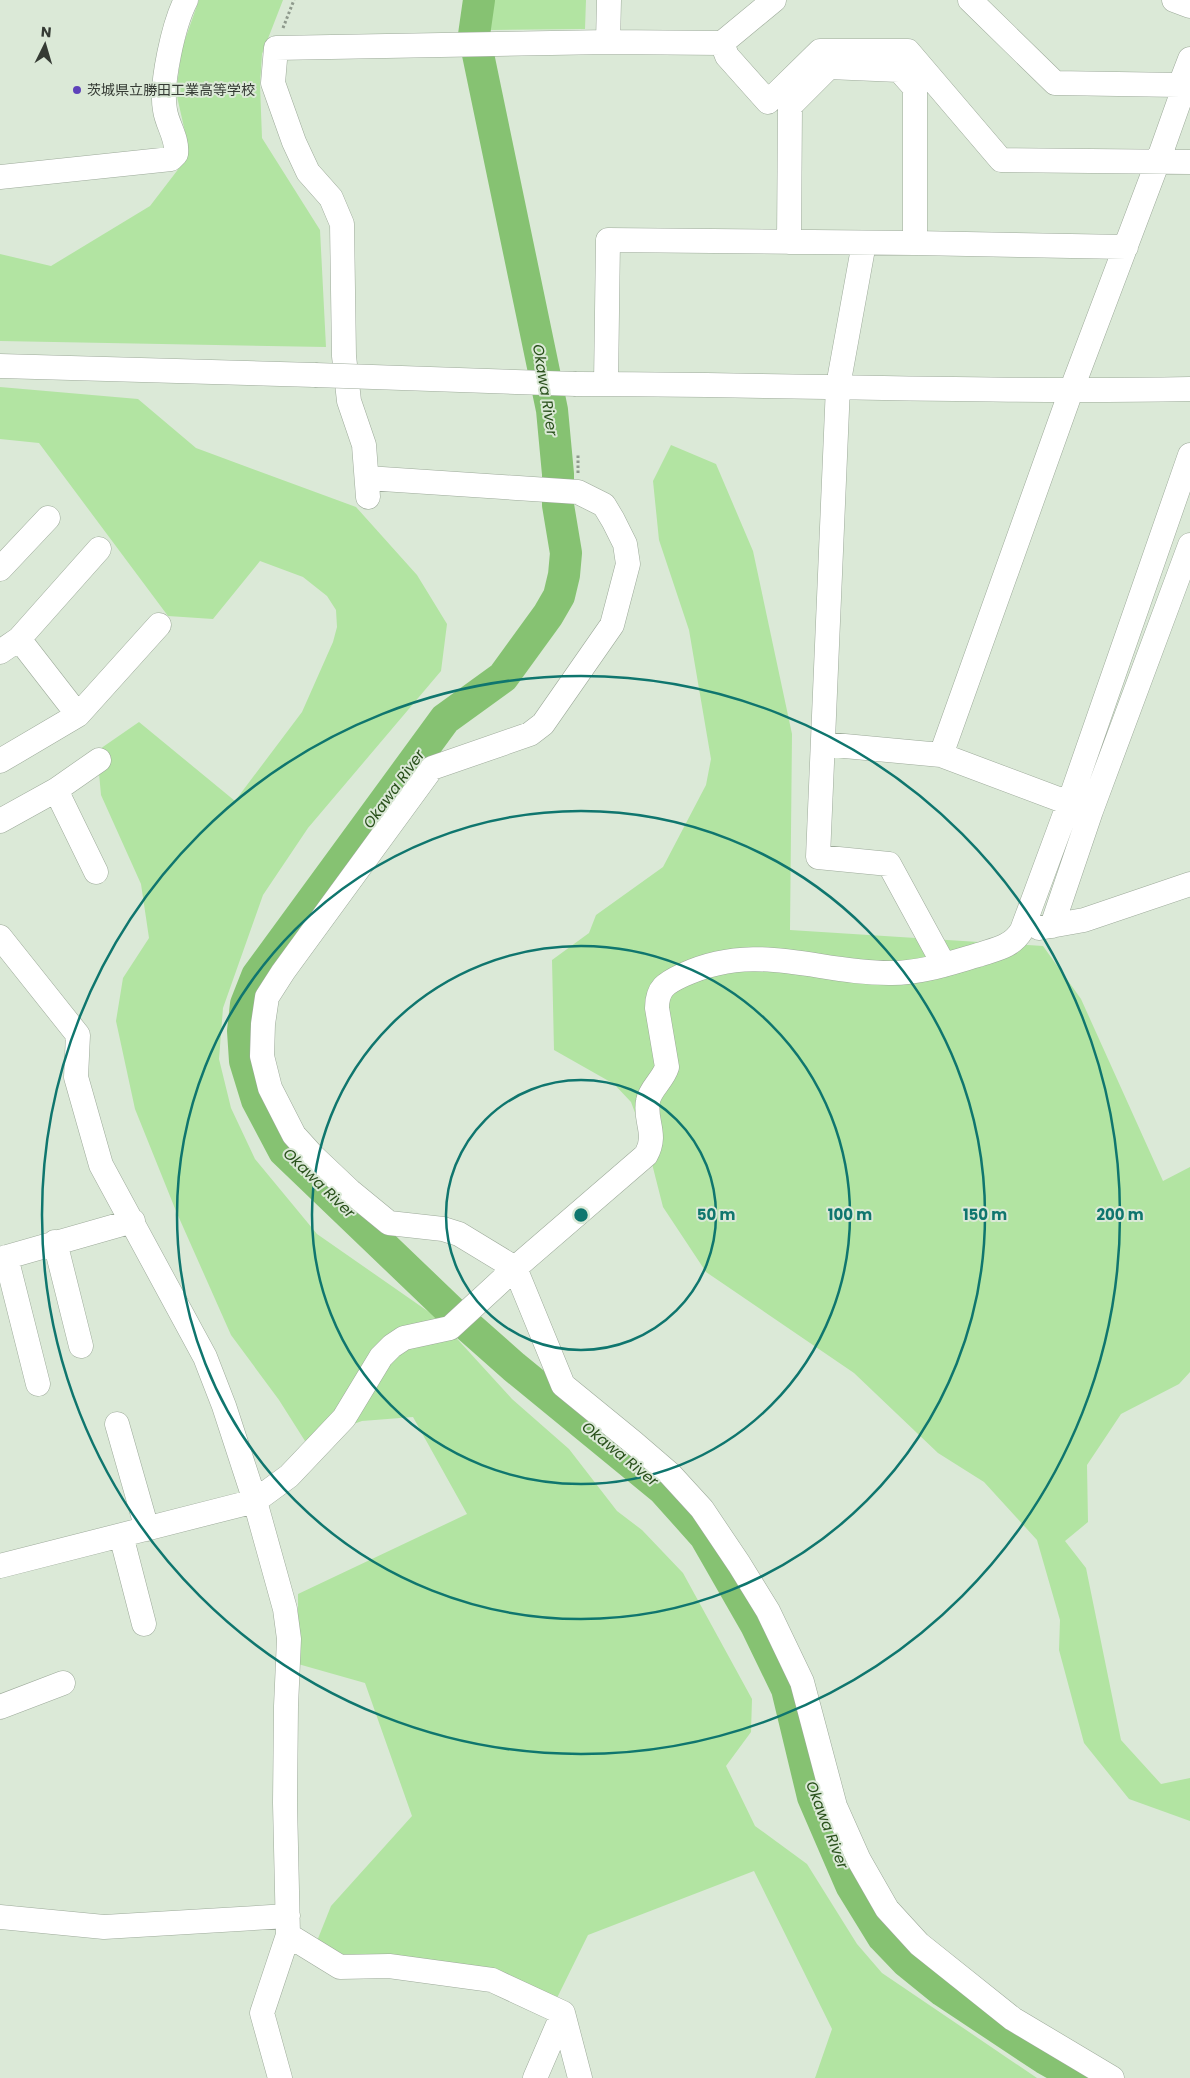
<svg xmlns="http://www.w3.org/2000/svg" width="1190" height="2078" font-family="Poppins,'Noto Sans JP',sans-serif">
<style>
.green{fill:#b2e4a2}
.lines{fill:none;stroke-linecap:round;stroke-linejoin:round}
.river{stroke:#86c272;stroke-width:32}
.minor-casing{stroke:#9daa9a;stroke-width:25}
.path{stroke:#8e998c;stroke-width:3;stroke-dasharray:2.5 2.5;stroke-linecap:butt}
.minor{stroke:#fff;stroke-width:24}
.minor-bridge-casing{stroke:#9daa9a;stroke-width:25;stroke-linecap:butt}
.minor-bridge{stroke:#fff;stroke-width:24}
.ring{fill:none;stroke:#0f766e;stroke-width:2.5}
.poi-dot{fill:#5e42ba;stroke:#dbe9d7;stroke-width:2}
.labels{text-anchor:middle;stroke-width:4;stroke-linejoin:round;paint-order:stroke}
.poi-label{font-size:14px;fill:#353b34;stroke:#dbe9d7;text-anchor:start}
.water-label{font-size:15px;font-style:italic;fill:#29501b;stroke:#dbe9d7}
.centre{fill:#0f766e;stroke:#dbe9d7;stroke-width:2.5}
.ring-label{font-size:15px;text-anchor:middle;font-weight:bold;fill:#0f766e;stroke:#dbe9d7;stroke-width:4;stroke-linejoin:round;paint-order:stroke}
</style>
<rect width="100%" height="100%" fill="#dbe9d7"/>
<path class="green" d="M199 0H283L262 54 260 85 262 138 320 230 326 347 0 341V254L51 266 150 206 183 163 188 145 176 92 182 48Z
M492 0H586L585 29 490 30Z
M0 387 138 399 196 448 356 507 417 575 447 624 441 671 308 828 263 895 223 1008 219 1059 231 1108 255 1159 317 1234 439 1319 512 1399 569 1449 617 1511 642 1530 683 1573 752 1699 751 1732 726 1766 755 1826 807 1864 857 1944 882 1973 1037 2078H815L832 2029 754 1871 588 1935 556 2000 403 1958 339 1954 315 1946 331 1906 412 1816 365 1683 298 1664V1594L467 1514 413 1417 362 1421 305 1441 279 1400 231 1335 176 1211 135 1109 116 1021 123 978 149 938 141 884 101 795 97 751 139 722 235 801 302 712 333 642 337 627 336 610 327 596 303 577 260 561 213 619 168 616 39 443 0 439Z
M671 445 716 464 753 551 792 734 790 930 1043 946 1081 999 1163 1181 1190 1167V1372L1179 1384 1121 1414 1087 1465 1088 1522 1065 1541 1086 1568 1121 1740 1161 1784 1190 1778V1821L1129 1799 1084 1743 1059 1650 1060 1620 1037 1540 984 1482 938 1453 854 1373 706 1272 663 1207 648 1148 631 1102 614 1084 554 1050 552 960 589 933 596 915 663 867 706 785 711 759 689 630 659 540 653 481Z"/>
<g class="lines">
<path class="river" d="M479 0 474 35 552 410 558 474V505L566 553 564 575 559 596 548 615 503 677 445 719 257 976 246 1004 243 1031 245 1061 257 1100 284 1151 453 1313 514 1367 663 1489 705 1536 756 1625 787 1689 813 1797 851 1885 883 1937 906 1961 943 1991 1044 2058 1079 2078"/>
<g class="minor-casing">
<path id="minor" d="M970 0 1055 83 1180 85
M1174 0 1190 6
M608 42 609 0
M722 43 727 56 768 102 820 51H908L1001 160 1190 162
M0 177 171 159 176 154C178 138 167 125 165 110 160 84 174 23 186 0
M789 242 790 106 829 67 899 70 915 88V243
M864 243 838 386 818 857 889 864 944 965
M0 366 315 375
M576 384C780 384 985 393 1190 389
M606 384 608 240 915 243 1126 247
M367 478 578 492 604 505 613 520 625 544 628 564 612 625 543 724 530 734 432 768 283 972 267 997 263 1024 262 1056 270 1088 294 1135 313 1156 350 1191 389 1223 443 1229 459 1234 515 1268 563 1385 634 1443 670 1474 702 1509 739 1564 768 1611 802 1682 835 1806 859 1860 887 1909 919 1944 1013 2019 1112 2078
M368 497 364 445 349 401 344 356 342 224 331 198 308 172 294 142 273 83 276 48 608 42 722 43 774 0
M0 569 48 518
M19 639 78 715
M0 652 19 639 99 549
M823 744 941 755 1085 809
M941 755 1071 391 1158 161 1180 99V85L1190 59
M0 761 78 715 159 625
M56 790 96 872
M0 821 56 790 99 760
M1052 926 1091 811 1190 545
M1039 928 1084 920 1190 884
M0 937 78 1035 76 1077 101 1165 205 1357 224 1406 255 1501 285 1609 289 1639 286 1706 285 1803 288 1935 262 2013 280 2078
M55 1242 81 1346
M6 1257 38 1384
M0 1259 133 1221
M117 1424 147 1529
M121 1535 144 1624
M0 1566 255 1501 289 1476 344 1418 381 1357 392 1346 404 1338 450 1328 515 1268 646 1155C658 1134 644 1121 648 1101 650 1089 663 1080 667 1067L657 1008C657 988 666 983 683 975 758 940 818 974 892 973 922 973 950 963 978 955 996 949 1012 947 1022 930L1069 803 1190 455
M0 1707 63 1683
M0 1917 104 1927 288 1916
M288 1935 340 1967 389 1966 492 1980 563 2013 580 2078
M535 2078 563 2013"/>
</g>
<path class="path" d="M283 28 294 0
M578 473V454"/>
<use href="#minor" class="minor"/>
<g class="minor-bridge-casing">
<path id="minor-bridge" d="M315 375 576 384"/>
</g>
<use href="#minor-bridge" class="minor-bridge"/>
</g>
<g class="ring">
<circle cx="581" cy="1215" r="135"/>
<circle cx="581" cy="1215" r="269"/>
<circle cx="581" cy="1215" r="404"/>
<circle cx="581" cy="1215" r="539"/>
</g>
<circle class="poi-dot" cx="77" cy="90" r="5"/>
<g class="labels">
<g class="poi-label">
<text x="87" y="95">茨城県立勝田工業高等学校</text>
</g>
<g class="water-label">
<text transform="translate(545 390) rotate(81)" y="5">Okawa River</text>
<text transform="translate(394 789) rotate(-54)" y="5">Okawa River</text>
<text transform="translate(319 1183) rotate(44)" y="5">Okawa River</text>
<text transform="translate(620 1454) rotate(39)" y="5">Okawa River</text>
<text transform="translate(827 1825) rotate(69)" y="5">Okawa River</text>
</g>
</g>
<circle cx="581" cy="1215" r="8" class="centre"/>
<g class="ring-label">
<text x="716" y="1220">50 m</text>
<text x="850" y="1220">100 m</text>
<text x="985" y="1220">150 m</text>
<text x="1120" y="1220">200 m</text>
</g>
<g transform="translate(45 45) rotate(5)" stroke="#dbe9d7" stroke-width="4" paint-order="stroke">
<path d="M0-4L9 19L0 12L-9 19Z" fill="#353b34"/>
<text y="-8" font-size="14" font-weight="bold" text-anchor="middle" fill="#353b34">N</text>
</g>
</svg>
